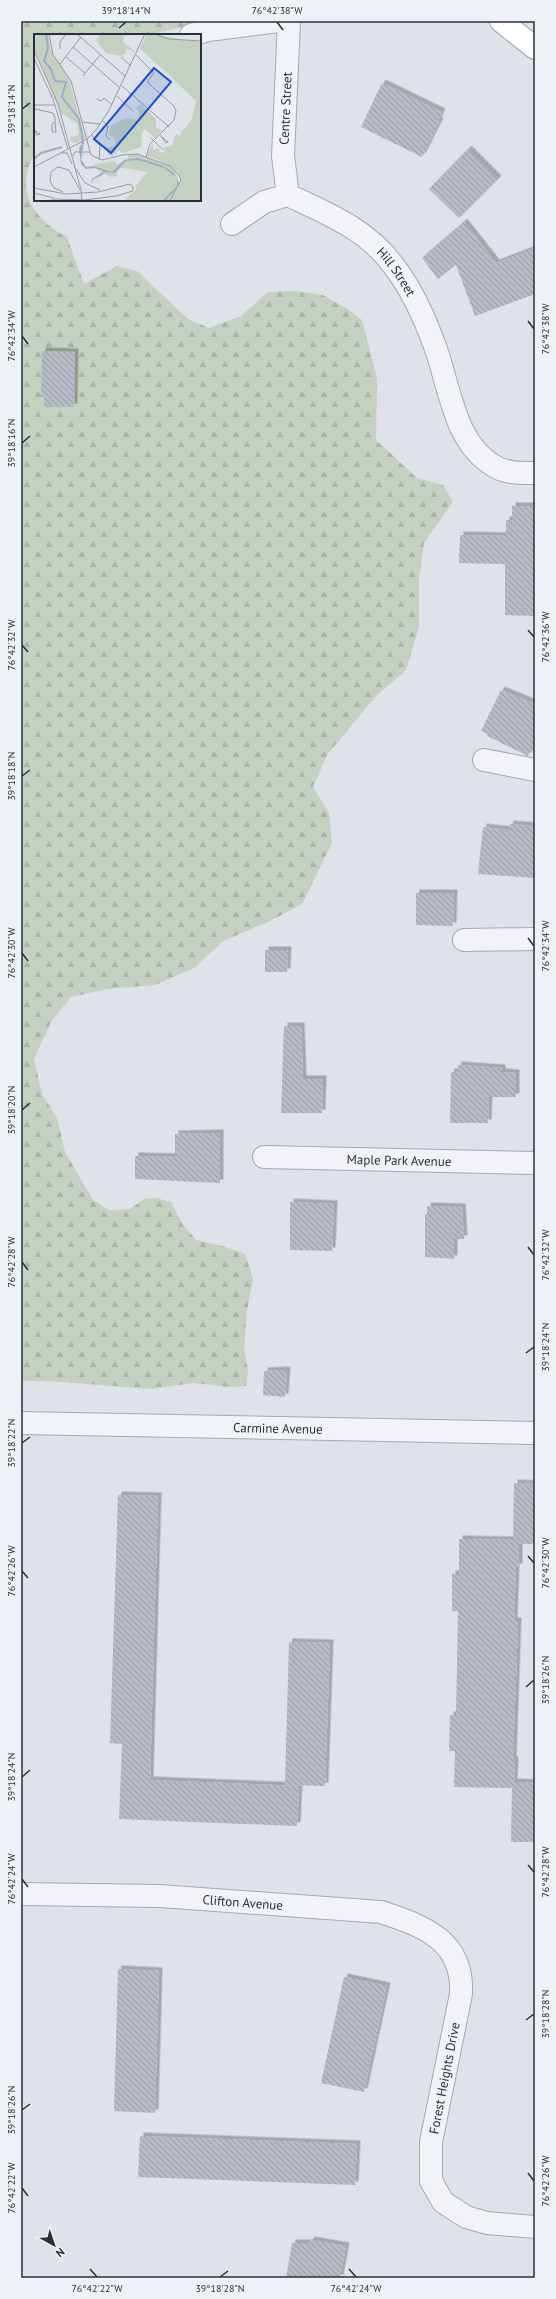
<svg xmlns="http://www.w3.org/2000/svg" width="556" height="2299" font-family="'PT Sans',sans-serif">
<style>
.forest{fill:url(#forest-firs)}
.building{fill:url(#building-back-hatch);filter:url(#shadow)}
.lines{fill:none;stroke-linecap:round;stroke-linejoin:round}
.minor-casing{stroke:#a4a9b2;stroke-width:24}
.major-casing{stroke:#9fa6b3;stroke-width:24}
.minor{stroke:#f1f3f6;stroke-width:22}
.major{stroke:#fff;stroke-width:22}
.ticks{fill:none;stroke:#282f3e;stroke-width:1.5}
.labels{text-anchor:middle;stroke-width:3;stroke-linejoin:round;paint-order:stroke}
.street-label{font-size:13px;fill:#282f3e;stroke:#eef1f5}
.inset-river{fill:none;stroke:#9baec6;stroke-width:2}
.inset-road{fill:none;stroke:#969aa4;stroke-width:1}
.view{fill:#1d4ed8;fill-opacity:0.15;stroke:#1d4ed8;stroke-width:2}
.inset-edge{fill:none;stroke:#282f3e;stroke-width:2}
.neatline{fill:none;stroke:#282f3e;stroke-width:1.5}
.ticks-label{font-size:10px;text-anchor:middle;fill:#282f3e}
</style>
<defs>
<pattern id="forest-firs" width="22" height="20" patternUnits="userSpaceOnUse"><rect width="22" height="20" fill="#c4d1c0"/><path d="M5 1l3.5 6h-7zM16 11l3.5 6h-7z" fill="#a8b4a6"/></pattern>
<pattern id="building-back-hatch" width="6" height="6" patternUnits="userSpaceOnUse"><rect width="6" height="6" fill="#b6bbc4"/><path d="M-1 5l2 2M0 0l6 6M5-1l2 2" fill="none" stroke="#9498a1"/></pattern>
<filter id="shadow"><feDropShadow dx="3.5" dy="-3.5" stdDeviation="0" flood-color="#0004"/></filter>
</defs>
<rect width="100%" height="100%" fill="#dfe2e8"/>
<path class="forest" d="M21 21H196L191 25 148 35H35V154C13 189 34 220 67 237L84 284 117 266 137 271 188 319 209 328 241 316 268 292 295 291 323 295 349 310 362 320 377 378 376 440 417 478 443 485 453 502 424 543 419 579V627L406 670 375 697 327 755 313 787 329 813 332 843 302 904 270 921 223 941 194 968 155 985 107 989 71 997 51 1022 34 1059 42 1094 57 1118 65 1152 93 1200 109 1210 130 1209 144 1199 156 1198 171 1202 183 1225 196 1240 223 1246 245 1254 253 1279 247 1311 244 1348 248 1371 246 1386 229 1387 194 1383 150 1389 49 1381H21Z"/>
<path class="building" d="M382 83 442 112 438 121H440L422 157 361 127Z
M468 149 498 179 459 218 429 189Z
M464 222 496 263 535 248V294L475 316 456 265 438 279 422 258Z
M42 351 75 352 74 407 44 406V397H41Z
M512 506H535V616L505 615V564L459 563 460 535 506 536V520H512Z
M501 690 535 704V743L528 756 487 736 488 734 481 731Z
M510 824 535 826V878L478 874 483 827 509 830Z
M416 893H454L453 926 416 925Z
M265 950H288L287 972H265Z
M284 1026H301L303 1079H323L322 1113H281Z
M458 1065 502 1068V1072L516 1073V1097H489L488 1123H450L451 1072H457Z
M220 1133V1183L135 1179V1156L175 1157V1134Z
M290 1202 334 1204 332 1251 290 1250Z
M427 1206 462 1207 464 1239H454V1259L425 1257V1214H427Z
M287 1370 285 1397 263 1395 264 1371Z
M514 1483 535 1484V1544H519V1567H516L514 1621H518L513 1760H515L514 1782 535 1783V1842H511L512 1788 454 1787 455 1751H449L450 1715H456L458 1611H452V1574H459V1539L513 1540Z
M118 1495 158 1496 150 1780 299 1786 297 1826 119 1819 122 1744 110 1743Z
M289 1642 330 1643 325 1786 285 1785Z
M118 1969 159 1971 155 2113 114 2111Z
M344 1977 387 1986 364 2092 321 2083Z
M140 2136 357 2144 355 2185 138 2177Z
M311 2240 346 2246 340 2278H286L292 2243H309Z"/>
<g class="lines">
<g class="minor-casing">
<g id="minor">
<path d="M191 35 208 30 279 21"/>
<path id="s1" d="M288 195 283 156 289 21"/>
<path id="s2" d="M232 224 264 202 288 195C326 213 367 229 393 265 411 288 426 321 436 349 450 389 455 445 496 467 507 474 523 473 535 473"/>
<path d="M484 760 535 770"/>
<path d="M464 940 535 939"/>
<path id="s3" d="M264 1157 535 1163"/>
<path id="s4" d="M21 1423 535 1433"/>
<path id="s5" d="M21 1894 160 1896 381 1912C424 1926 464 1941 461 1994L431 2142V2181L443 2202 466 2217 487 2223 535 2227"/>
</g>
</g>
<g class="major-casing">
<path id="major" d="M501 21 535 48"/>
</g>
<use href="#minor" class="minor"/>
<use href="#major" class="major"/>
</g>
<path class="ticks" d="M277 22 283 30M119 28 126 22M22 109 30 103M528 321 534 329M22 336 28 344M22 443 30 436M528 630 534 637M22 645 28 652M22 776 30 770M528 938 534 946M22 953 28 961M22 1110 30 1103M528 1247 534 1255M22 1262 28 1270M526 1353 534 1347M22 1443 30 1437M528 1556 534 1563M22 1571 28 1578M526 1687 534 1680M22 1777 30 1770M528 1865 534 1872M22 1879 28 1887M526 2020 534 2014M22 2110 30 2104M528 2173 534 2181M22 2188 28 2196M90 2269 97 2277M349 2269 356 2277M220 2277 228 2271"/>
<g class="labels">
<g class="street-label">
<text dy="5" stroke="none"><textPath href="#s1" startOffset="87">Centre Street</textPath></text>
<text dy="5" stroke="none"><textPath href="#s2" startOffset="199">Hill Street</textPath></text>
<text dy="5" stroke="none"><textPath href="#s3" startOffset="135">Maple Park Avenue</textPath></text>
<text dy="5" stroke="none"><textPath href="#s4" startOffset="257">Carmine Avenue</textPath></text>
<text dy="5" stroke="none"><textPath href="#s5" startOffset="222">Clifton Avenue</textPath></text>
<text transform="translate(444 2078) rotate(-79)" y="5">Forest Heights Drive</text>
</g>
</g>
<g transform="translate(34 34)">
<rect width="167" height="167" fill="#dfe2e8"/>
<path d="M67 0H90L89 8 101 17 98 19V16L93 15 91 20 86 22 72 19 62 6ZM107 15 138 44 155 47 167 61V80L148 100 147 99 157 87 162 67ZM106 70 122 85V94L128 96 121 104 111 95 108 98 107 113 89 119 85 116 78 122 74 121 72 114 82 112 80 104 75 101 76 92 92 84 104 86 106 80 102 74ZM142 100 146 102 127 127 113 122 119 108V116L124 114 126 118 131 119 129 114 138 111Z" fill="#c4d1c0"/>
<path d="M0 0H14L17 16 34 42 51 104 42 109 37 108 36 103 45 101 44 90 27 79 0 14ZM113 0 167 8V69L106 15ZM167 78V167H137L147 148 144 138 124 126ZM94 120H102L134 132 142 138 145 149 136 167H89L102 156V152L113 138 83 133V142L77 143 60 134V130L81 127 83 131 94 124Z" fill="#c4d1c0"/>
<path d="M117 4 130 8 133 14 132 23 116 21ZM150 18a6 6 0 1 1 12 0a6 6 0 1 1-12 0ZM135.5 21a5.5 5.5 0 1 1 11 0a5.5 5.5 0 1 1-11 0Z" fill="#c4d1c0"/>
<path d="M47 103 50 109 47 125 52 133 59 132 78 138 90 126 104 124 127 131 139 138 145 149 142 155 131 167H128L143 152V144L130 134 104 126 92 127 82 138 79 139 71 138 67 142 60 145 57 150 58 145 70 137 61 134 52 135 47 130 45 116 46 111 48 112Z" fill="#9baec6"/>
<path class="inset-river" d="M12 0 14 14 10 27 17 35 21 47 32 48 28 63 45 85 49 106M0 125 7 119 28 113"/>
<path class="inset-road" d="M15 0 19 21 37 47 57 121 68 126 88 121 103 120 136 132 145 141 147 146 136 167M43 0 91 42M121 0 135 5 167 7M39 13 86 54M26 15V8L32 0M0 16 24 70 47 156 48 167M102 21 120 39 114 47 115 50 140 72 142 77 140 86 116 110 112 123M32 23 51 39M87 23 97 32M0 24 19 65 34 115M26 30 47 3M49 42 66 21M88 52 135 93M83 62 99 77M63 65 67 67 70 64 78 71M0 71H21M1 75 19 79 21 84V88L22 98H18V90L21 88M69 87 74 92 72 102 76 106M48 88 66 90M0 96 6 100 3 101 0 96M58 101 66 112 65 126M126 101 132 109 134 108 128 103M117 104 129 116M27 119H33L38 130M39 122 41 118H56M0 133 53 105 62 96 74 78 111 0M42 135 51 149 66 156M0 154 32 160 64 158 96 150 99 153V157L82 162 51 166M29 158 20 154 16 147 17 138 24 133 35 136 46 156M0 159 20 164M14 167 21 165 54 166"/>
<path class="view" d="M120 34 137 48 77 119 60 105Z"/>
<rect width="167" height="167" class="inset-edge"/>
</g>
<rect width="556" height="2299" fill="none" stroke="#eef1f5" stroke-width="44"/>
<g transform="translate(54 2245) rotate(140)" stroke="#eef1f5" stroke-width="3" paint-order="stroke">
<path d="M0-3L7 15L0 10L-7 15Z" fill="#282f3e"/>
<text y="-6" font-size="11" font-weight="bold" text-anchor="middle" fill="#282f3e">N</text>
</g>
<rect x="22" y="22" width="512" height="2255" class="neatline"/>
<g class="ticks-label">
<text x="126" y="14">39°18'14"N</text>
<text x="277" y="14">76°42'38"W</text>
<text transform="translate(11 109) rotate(-90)" y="4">39°18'14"N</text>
<text transform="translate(545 329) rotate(-90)" y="4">76°42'38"W</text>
<text transform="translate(11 336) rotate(-90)" y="4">76°42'34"W</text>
<text transform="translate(11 443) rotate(-90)" y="4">39°18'16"N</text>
<text transform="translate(545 637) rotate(-90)" y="4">76°42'36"W</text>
<text transform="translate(11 645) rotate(-90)" y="4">76°42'32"W</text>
<text transform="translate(11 776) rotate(-90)" y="4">39°18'18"N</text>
<text transform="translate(545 946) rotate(-90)" y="4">76°42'34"W</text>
<text transform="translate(11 953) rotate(-90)" y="4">76°42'30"W</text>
<text transform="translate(11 1110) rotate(-90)" y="4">39°18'20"N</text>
<text transform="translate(545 1255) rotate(-90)" y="4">76°42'32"W</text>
<text transform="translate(11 1262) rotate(-90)" y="4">76°42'28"W</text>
<text transform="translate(545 1347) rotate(-90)" y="4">39°18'24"N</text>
<text transform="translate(11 1443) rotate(-90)" y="4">39°18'22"N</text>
<text transform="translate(545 1563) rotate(-90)" y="4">76°42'30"W</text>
<text transform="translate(11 1571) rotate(-90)" y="4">76°42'26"W</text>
<text transform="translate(545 1680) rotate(-90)" y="4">39°18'26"N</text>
<text transform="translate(11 1777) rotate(-90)" y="4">39°18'24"N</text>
<text transform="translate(545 1872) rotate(-90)" y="4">76°42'28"W</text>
<text transform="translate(11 1879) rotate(-90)" y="4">76°42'24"W</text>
<text transform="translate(545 2014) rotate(-90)" y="4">39°18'28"N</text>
<text transform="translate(11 2110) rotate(-90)" y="4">39°18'26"N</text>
<text transform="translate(545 2181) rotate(-90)" y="4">76°42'26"W</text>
<text transform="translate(11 2188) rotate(-90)" y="4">76°42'22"W</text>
<text x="97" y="2292">76°42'22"W</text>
<text x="220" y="2292">39°18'28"N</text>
<text x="356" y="2292">76°42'24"W</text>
</g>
</svg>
